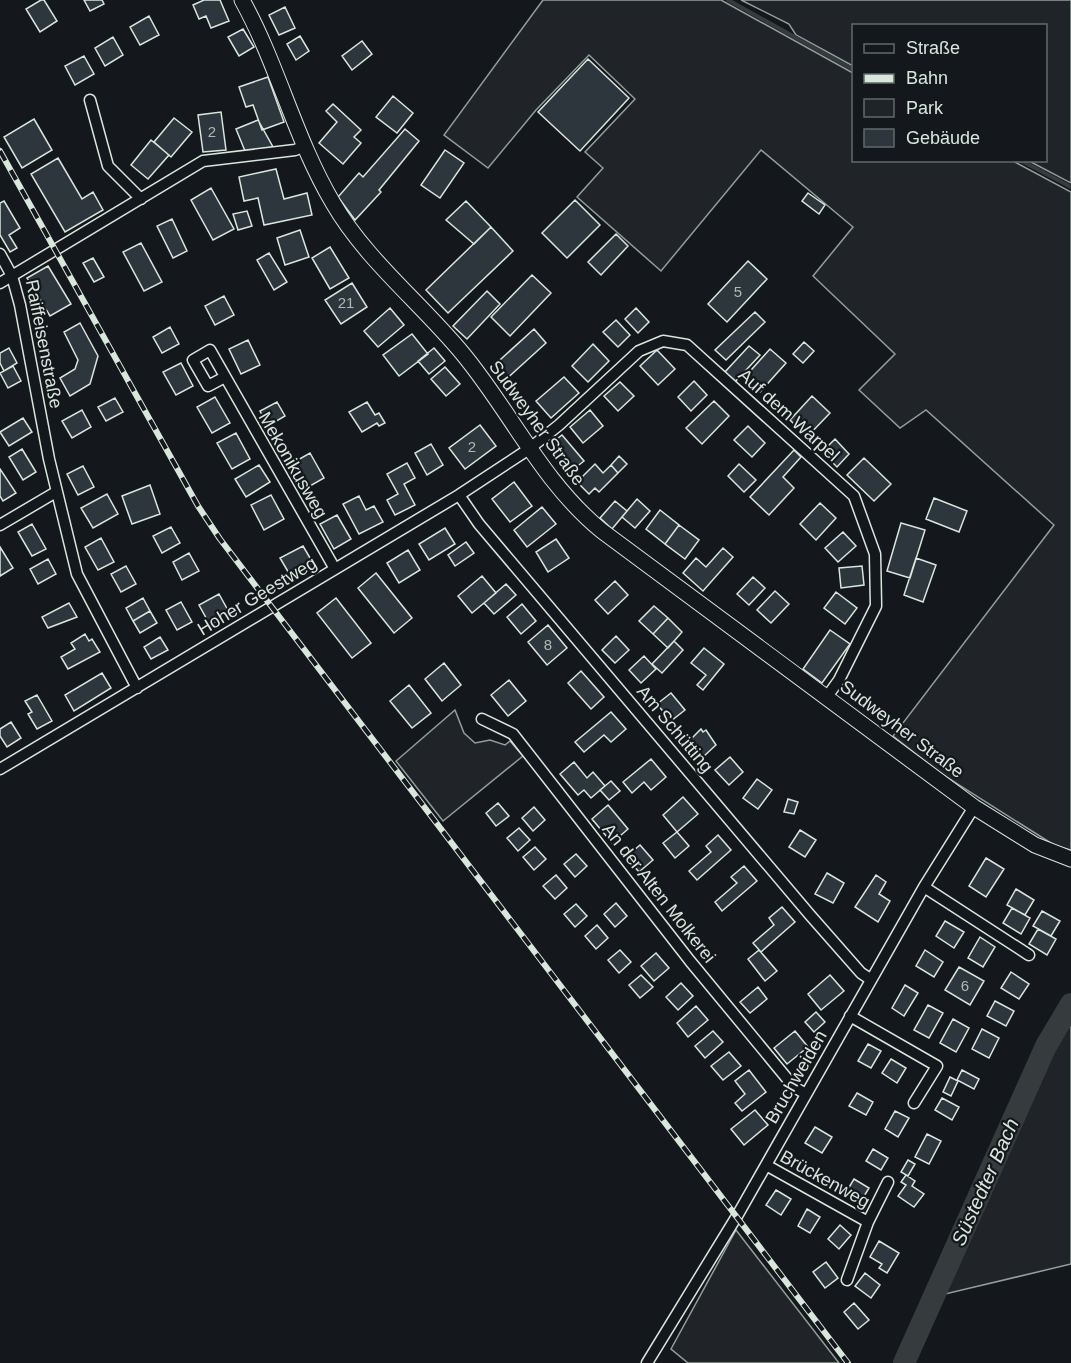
<svg xmlns="http://www.w3.org/2000/svg" width="1071" height="1363" font-family="Arial,sans-serif">
<style>
.green{fill:#202428;stroke:#939e99;stroke-width:1.5}
.lines{fill:none;stroke-linecap:round;stroke-linejoin:round}
.stream{stroke:#363b3e;stroke-width:4}
.river{stroke:#363b3e;stroke-width:22}
.building{fill:#2c363c;stroke:#d8e6dc;stroke-width:1.5}
.street-casing{stroke:#d8e6dc;stroke-width:13}
.secondary-casing{stroke:#d8e6dc;stroke-width:17}
.street{stroke:#14181c;stroke-width:10}
.secondary{stroke:#14181c;stroke-width:15}
.rail-casing{stroke:#d8e6dc;stroke-width:6}
.rail{stroke:#14181c;stroke-width:4;stroke-dasharray:11;stroke-linecap:butt}
.labels{text-anchor:middle;stroke-width:4.5;stroke-linejoin:round;paint-order:stroke}
.number-label{font-size:15px;fill:#adbab4}
.street-label{font-size:18px;fill:#d8e6dc;stroke:#14181c}
.water-label{font-size:20px;font-style:italic;fill:#d8e6dc;stroke:#14181c}
</style>
<rect width="100%" height="100%" fill="#14181c"/>
<path class="green" d="M543 0H721L853 73 854 160 1013 161 1071 192V850L1054 845 940 773 893 736 1054 525 926 410 900 428 859 390 895 354 813 276 853 227 761 150 661 271 577 197 603 168 585 152 635 99 589 55 536 110 488 168 444 135Z
M741 0H1071V183L1029 161 1046 160V26H854L853 66 796 35 789 24Z
M455 710 464 733 475 743 490 740 505 745 510 741 523 756 443 821 396 761Z
M1071 1019V1264L941 1295 1053 1049Z
M736 1230 839 1363H688L671 1349Z"/>
<g class="lines">
<path class="stream" d="M728 0 854 70
M1020 160 1071 187"/>
<path class="river" d="M904 1363 1046 1046 1071 1004"/>
</g>
<path class="building" d="M41 0H44L57 21 40 32 26 9Z
M84 0H102L104 4 90 11Z
M204 0H220L229 21 211 28 206 16 199 19 193 5Z
M285 7 295 28 279 35 269 15Z
M149 16 159 35 140 45 130 27Z
M243 29 254 47 239 56 228 37Z
M300 36 309 51 296 60 287 44Z
M113 37 123 55 105 66 95 48Z
M362 41 372 54 352 70 342 56Z
M84 56 94 74 75 85 65 66Z
M588 59 629 98 580 151 538 112Z
M268 77 284 122 262 130 253 105 246 107 239 87Z
M393 96 413 113 397 133 376 117Z
M333 104 361 130 354 137 361 143 343 164 319 143 337 122 326 111Z
M221 112 226 150 203 152 198 115Z
M174 118 192 132 171 157 154 142Z
M34 119 52 150 22 168 4 137Z
M258 120 273 147 245 151 236 129Z
M405 129 419 141 379 190 381 192 355 220 338 197 359 173 363 177Z
M151 140 169 155 148 179 131 165Z
M445 150 464 163 440 198 421 185Z
M58 158 82 199 93 192 103 210 65 232 31 174Z
M276 169 284 199 307 193 312 215 264 225 258 198 244 201 239 177Z
M211 188 234 229 213 240 191 200Z
M808 193 825 205 819 214 802 201Z
M575 200 600 225 567 258 542 233Z
M4 201 20 228 9 235 17 248 10 252 0 235V203Z
M466 201 491 227 474 244 446 220Z
M247 211 252 226 238 230 233 214Z
M172 219 187 251 173 258 157 226Z
M491 227 513 251 448 313 426 290Z
M300 230 309 257 285 265 277 238Z
M616 234 628 246 601 275 588 262Z
M141 243 162 282 144 291 123 252Z
M330 247 349 278 330 289 312 258Z
M269 253 287 282 274 290 257 260Z
M93 258 104 277 94 282 83 263Z
M748 261 767 279 727 322 708 304Z
M48 266 71 304 50 316 27 278Z
M532 275 551 293 510 336 491 317Z
M352 283 367 307 341 324 325 300Z
M487 291 500 304 467 339 453 326Z
M224 296 234 315 215 325 205 306Z
M390 308 404 325 378 347 364 331Z
M636 308 649 322 638 333 625 319Z
M755 312 765 322 726 360 715 350Z
M616 320 630 335 618 347 603 332Z
M80 323 98 356 90 384 70 396 60 378 75 369 78 360 64 332Z
M170 327 179 344 162 353 153 337Z
M534 329 546 343 502 383 490 369Z
M412 334 428 354 399 376 383 355Z
M248 340 260 365 241 374 229 349Z
M804 342 814 351 803 363 793 354Z
M593 344 609 361 588 382 572 366Z
M749 346 760 355 735 382 724 373Z
M9 348 17 363 4 371 0 363V353Z
M434 348 445 361 429 374 418 361Z
M770 349 786 363 760 392 744 378Z
M657 350 675 369 658 385 640 366Z
M181 363 193 386 176 395 163 372Z
M13 366 21 381 8 388 0 373Z
M445 367 460 384 446 396 431 379Z
M564 377 579 393 551 418 536 401Z
M694 381 707 395 691 411 678 397Z
M620 382 634 396 618 411 604 396Z
M812 396 830 413 807 437 790 420Z
M215 397 230 423 212 433 197 407Z
M115 398 123 412 106 421 98 407Z
M714 401 729 416 702 444 686 428Z
M277 402 285 416 268 426 260 411Z
M367 402 375 415 379 413 385 423 379 426 377 423 362 432 349 412Z
M82 410 91 427 72 438 62 421Z
M590 410 603 426 583 443 570 427Z
M23 418 32 432 9 446 0 432Z
M480 425 496 446 465 469 449 448Z
M748 426 765 443 752 457 734 440Z
M236 433 250 459 232 469 217 443Z
M562 435 584 461 570 472 548 446Z
M835 439 849 454 837 467 822 452Z
M431 444 443 465 427 475 415 453Z
M22 449 36 472 23 480 9 457Z
M794 450 801 457 783 477 794 488 769 515 750 497Z
M310 453 324 478 303 490 289 465Z
M619 456 627 464 618 473 611 465Z
M864 458 891 484 874 501 847 475Z
M407 463 415 478 404 484 415 505 395 515 387 500 398 494 387 474Z
M595 464 603 473 611 465 618 473 599 492 595 488 589 494 577 482Z
M739 464 756 480 744 492 728 476Z
M259 465 270 482 246 497 235 479Z
M83 466 94 487 78 495 67 474Z
M0 469 16 493 3 501 0 496Z
M514 482 532 506 510 522 492 499Z
M150 485 160 514 132 524 122 496Z
M107 494 118 514 93 528 81 508Z
M271 495 284 519 264 530 251 505Z
M359 496 366 510 374 506 383 522 359 534 343 504Z
M934 498 967 511 959 532 926 519Z
M637 499 650 511 635 528 622 517Z
M615 501 627 511 612 529 600 518Z
M820 503 836 518 816 540 800 524Z
M542 507 556 524 527 547 514 530Z
M660 510 679 525 665 544 646 529Z
M337 515 351 539 334 549 320 524Z
M901 523 925 530 910 578 887 571Z
M32 524 46 549 32 556 18 532Z
M679 525 699 540 685 559 665 544Z
M171 527 180 543 162 553 153 536Z
M445 528 455 544 429 560 419 544Z
M843 532 856 546 838 562 825 548Z
M101 538 114 562 98 570 85 547Z
M556 539 569 558 548 572 536 552Z
M466 542 474 553 455 566 448 555Z
M303 546 313 563 290 575 280 558Z
M0 547 13 568 0 576Z
M723 548 733 557 703 591 683 573 696 558 706 567Z
M408 550 420 570 399 583 387 563Z
M189 553 199 571 182 580 173 562Z
M916 558 936 565 923 602 904 595Z
M48 559 56 574 38 584 30 569Z
M126 566 136 584 121 592 111 574Z
M862 566 864 585 841 588 839 568Z
M376 573 412 618 394 633 358 588Z
M482 576 496 593 472 613 458 596Z
M753 577 765 588 749 605 737 594Z
M615 581 628 595 608 614 595 600Z
M506 584 516 595 494 614 484 603Z
M775 591 789 604 771 623 757 610Z
M836 592 857 608 845 624 824 608Z
M219 594 230 614 210 625 199 605Z
M143 598 150 611 133 621 126 608Z
M336 598 371 643 352 658 317 613Z
M181 602 192 622 177 630 166 610Z
M69 603 77 617 48 628 42 617Z
M522 604 536 621 521 634 507 617Z
M654 606 668 618 653 634 639 621Z
M150 611 157 623 140 633 133 621Z
M668 618 682 632 668 648 653 634Z
M548 625 567 648 547 665 528 642Z
M830 630 850 644 822 683 803 669Z
M85 634 89 641 92 639 100 652 68 669 61 657 75 649 71 643Z
M616 636 629 650 615 663 602 650Z
M160 637 168 650 151 659 144 647Z
M674 641 683 650 662 673 652 664Z
M704 648 724 664 703 690 697 685 706 675 691 663Z
M644 656 656 669 641 683 629 670Z
M444 663 461 685 442 701 425 679Z
M581 671 604 697 591 709 568 683Z
M102 673 111 688 74 711 65 695Z
M509 680 526 701 508 716 491 695Z
M409 685 431 713 412 728 390 701Z
M671 693 685 710 671 721 657 704Z
M37 695 52 721 37 729 28 714 32 712 25 701Z
M611 712 626 729 611 742 604 735 584 752 575 742Z
M11 722 21 738 7 747 0 736V729Z
M701 729 703 732 706 730 716 745 703 757 689 741Z
M730 757 743 772 729 785 715 770Z
M651 759 666 777 651 790 644 782 632 793 623 782Z
M574 762 587 778 593 772 605 786 591 798 584 790 578 795 560 774Z
M757 779 772 790 758 809 743 798Z
M611 781 620 791 609 800 600 790Z
M683 797 698 814 677 832 663 815Z
M788 799 798 802 794 814 784 812Z
M498 803 509 816 496 826 486 813Z
M608 805 628 829 612 843 592 819Z
M534 807 545 820 533 831 522 818Z
M519 828 530 840 518 851 507 838Z
M800 830 816 840 805 857 789 847Z
M677 832 689 846 675 858 663 843Z
M718 835 731 850 697 880 689 871 711 852 706 846Z
M640 845 653 860 639 872 626 857Z
M535 847 546 859 534 870 523 857Z
M576 854 587 866 575 877 564 864Z
M986 858 1004 869 986 897 969 886Z
M744 866 757 881 722 911 715 902 737 883 731 877Z
M827 873 844 883 833 903 815 894Z
M556 875 567 888 555 899 543 886Z
M876 875 886 882 879 894 890 901 878 922 855 907Z
M1016 889 1034 900 1025 915 1007 905Z
M616 903 627 916 615 927 604 914Z
M576 904 587 916 575 927 564 914Z
M782 907 795 922 761 952 753 943 774 925 769 918Z
M1012 908 1030 918 1021 934 1003 923Z
M1042 911 1060 921 1051 936 1033 926Z
M945 921 964 932 954 948 936 936Z
M597 925 608 938 596 949 585 936Z
M1038 929 1056 939 1047 955 1029 944Z
M980 937 995 947 983 967 968 958Z
M620 950 631 962 619 973 608 960Z
M759 950 777 971 765 981 748 959Z
M925 950 943 962 934 977 916 966Z
M656 953 669 968 654 981 641 966Z
M959 967 984 981 970 1005 945 990Z
M1011 972 1029 984 1019 999 1001 988Z
M641 975 653 987 640 998 629 985Z
M830 975 844 991 821 1010 808 994Z
M681 983 693 996 678 1010 666 997Z
M905 985 918 993 904 1016 892 1008Z
M758 987 767 999 750 1013 740 1002Z
M995 1001 1014 1011 1006 1026 987 1016Z
M928 1005 943 1013 929 1038 914 1030Z
M696 1006 708 1020 688 1037 677 1023Z
M816 1012 825 1022 814 1032 805 1022Z
M953 1019 969 1028 956 1052 940 1043Z
M982 1029 999 1038 989 1058 972 1049Z
M713 1031 723 1042 705 1058 695 1046Z
M795 1031 808 1047 787 1064 774 1048Z
M868 1044 881 1051 871 1068 858 1061Z
M729 1052 741 1066 723 1080 711 1066Z
M891 1059 906 1068 897 1083 882 1073Z
M749 1070 766 1092 742 1111 735 1103 745 1094 735 1081Z
M962 1070 979 1079 974 1089 957 1080Z
M950 1077 958 1081 951 1096 943 1092Z
M857 1093 873 1102 866 1115 849 1106Z
M942 1098 959 1107 952 1120 935 1110Z
M755 1110 768 1125 744 1145 731 1129Z
M895 1111 909 1118 898 1137 885 1129Z
M815 1127 832 1137 822 1153 805 1143Z
M927 1134 941 1141 929 1164 915 1157Z
M873 1149 888 1158 881 1170 866 1161Z
M908 1160 915 1164 908 1176 901 1172Z
M906 1175 915 1181 912 1186 924 1194 914 1207 898 1196 906 1185 901 1182Z
M854 1179 869 1188 860 1203 845 1194Z
M776 1190 791 1199 781 1215 766 1205Z
M807 1209 820 1217 810 1233 798 1226Z
M840 1225 851 1235 839 1249 828 1239Z
M879 1241 899 1253 887 1273 879 1268 882 1264 870 1257Z
M826 1262 838 1278 825 1288 813 1272Z
M865 1273 880 1285 871 1298 855 1286Z
M854 1303 869 1320 858 1329 844 1312Z"/>
<g class="lines">
<g class="street-casing">
<path id="street" d="M90 100 108 166 141 199
M0 254 12 276 20 305 49 459 77 574 137 688
M0 283 203 161 295 150 305 146
M225 377 208 386 193 360 210 350 335 569
M459 495 479 524 810 915 861 973 870 979
M0 525 56 492
M482 719 513 734 690 961 794 1087 806 1094
M0 769 459 495 529 449 559 425 639 351 663 341 687 345 854 496 875 554 876 606 839 680 826 698
M924 887 1029 955
M850 1016 937 1066 914 1103
M766 1165 868 1222 847 1280
M868 1222 888 1182
M647 1363 737 1216 924 887 974 807"/>
</g>
<g class="secondary-casing">
<path id="secondary" d="M242 0C278 65 295 139 333 203 366 260 421 303 463 354 511 412 542 482 602 531L974 807 1035 845 1071 859"/>
</g>
<use href="#street" class="street"/>
<use href="#secondary" class="secondary"/>
<g class="rail-casing">
<path id="rail" d="M0 151 198 506 220 539 848 1363"/>
</g>
<use href="#rail" class="rail"/>
</g>
<g class="labels">
<g class="number-label">
<text x="212" y="137">2</text>
<text x="738" y="297">5</text>
<text x="346" y="308">21</text>
<text x="472" y="452">2</text>
<text x="548" y="650">8</text>
<text x="965" y="991">6</text>
</g>
<g class="street-label">
<text transform="translate(44 344) rotate(79)" y="6">Raiffeisenstraße</text>
<text transform="translate(789 415) rotate(42)" y="6">Auf dem Warpel</text>
<text transform="translate(537 423) rotate(54)" y="6">Sudweyher Straße</text>
<text transform="translate(293 465) rotate(60)" y="6">Mekonikusweg</text>
<text transform="translate(257 596) rotate(-31)" y="6">Hoher Geestweg</text>
<text transform="translate(675 729) rotate(50)" y="6">Am Schütting</text>
<text transform="translate(902 729) rotate(37)" y="6">Sudweyher Straße</text>
<text transform="translate(659 893) rotate(52)" y="6">An der Alten Molkerei</text>
<text transform="translate(796 1077) rotate(-60)" y="6">Bruchweiden</text>
<text transform="translate(825 1179) rotate(29)" y="6">Brückenweg</text>
</g>
<g class="water-label">
<text transform="translate(985 1182) rotate(-66)" y="7">Süstedter Bach</text>
</g>
</g>
<rect x="852" y="24" width="195" height="138" fill="#14181c" stroke="#626a69" stroke-width="1.5"/>
<rect x="864" y="44" width="30" height="9" fill="#14181c" stroke="#626a69" stroke-width="1.5"/>
<text x="906" y="54" font-size="18" fill="#d8e6dc">Straße</text>
<rect x="864" y="74" width="30" height="9" fill="#d8e6dc" stroke="#626a69" stroke-width="1.5"/>
<text x="906" y="84" font-size="18" fill="#d8e6dc">Bahn</text>
<rect x="864" y="99" width="30" height="18" fill="#202428" stroke="#626a69" stroke-width="1.5"/>
<text x="906" y="114" font-size="18" fill="#d8e6dc">Park</text>
<rect x="864" y="129" width="30" height="18" fill="#2c363c" stroke="#626a69" stroke-width="1.5"/>
<text x="906" y="144" font-size="18" fill="#d8e6dc">Gebäude</text>
</svg>
